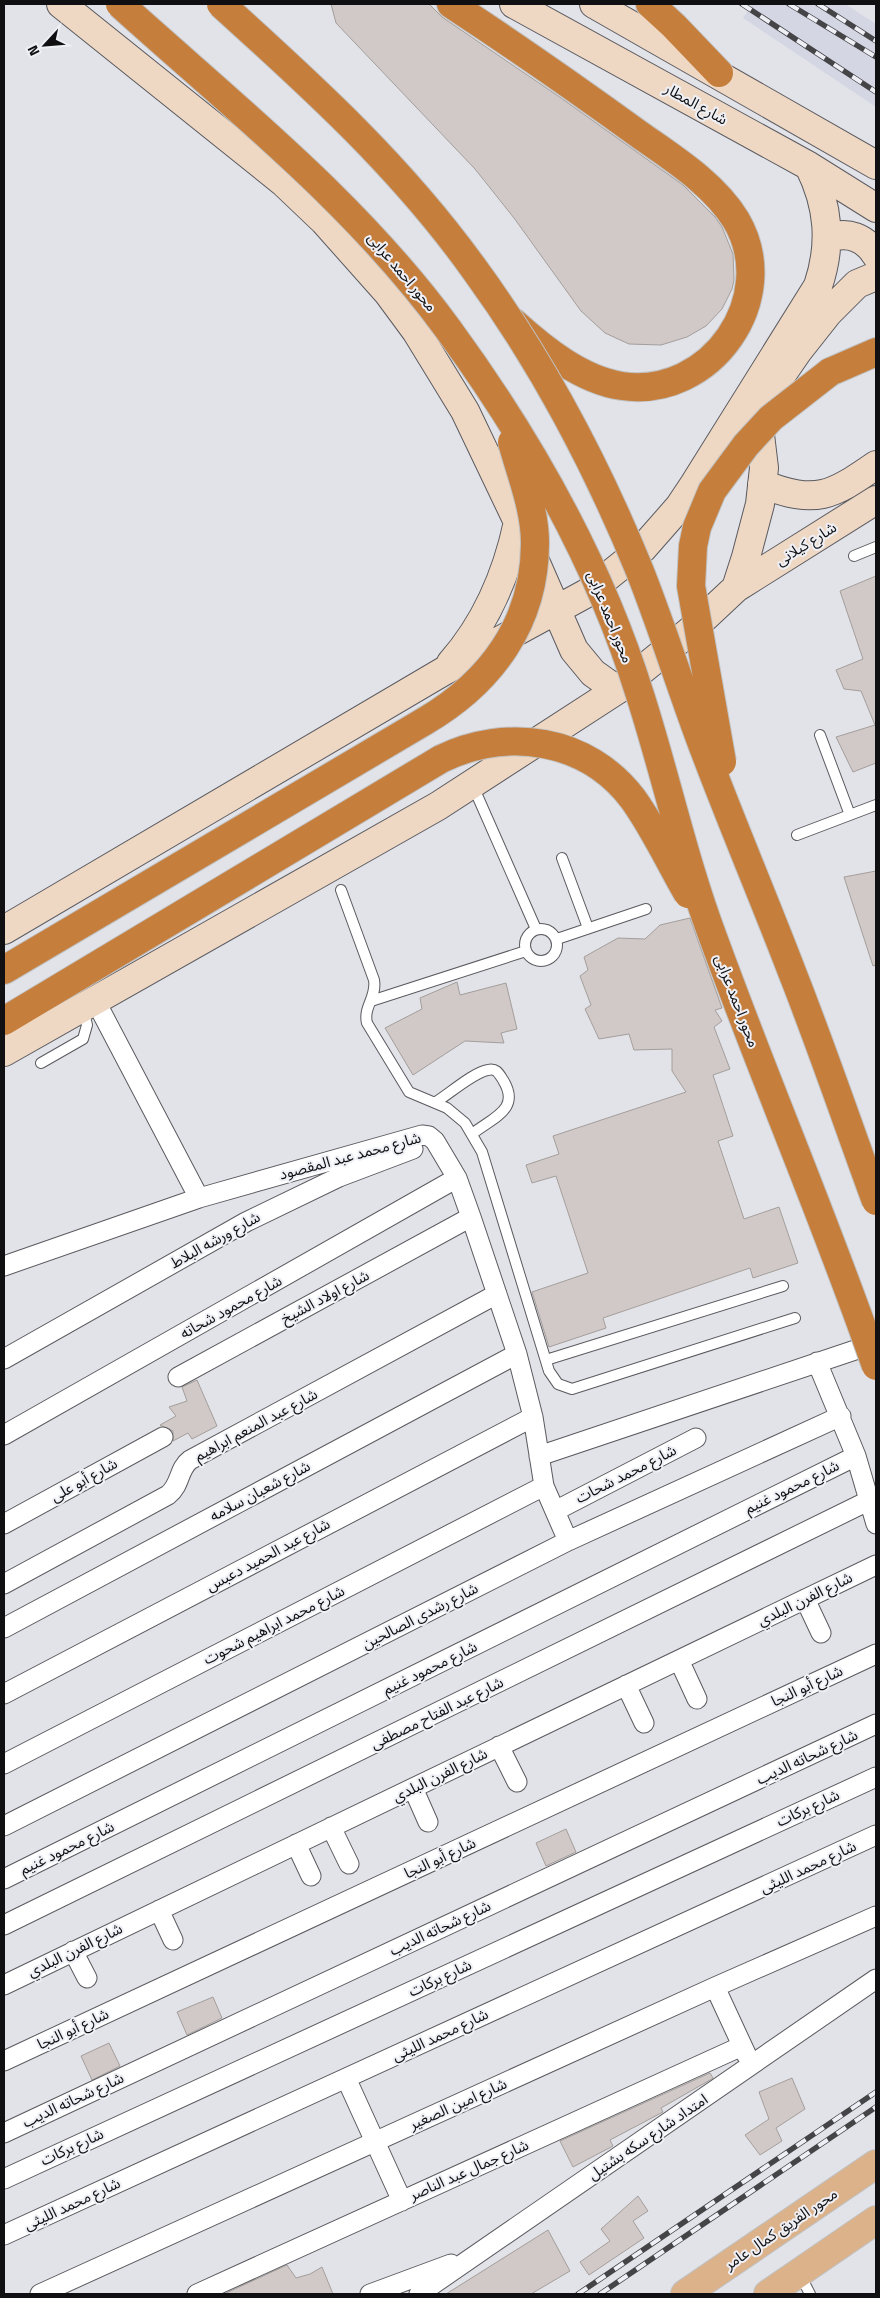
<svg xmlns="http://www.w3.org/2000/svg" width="880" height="2298" font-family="'Titillium Web','Noto Sans Arabic',sans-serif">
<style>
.built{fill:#d4d6e3}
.building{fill:#d0c9c7;stroke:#a49e9b}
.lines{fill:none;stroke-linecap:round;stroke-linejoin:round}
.lane-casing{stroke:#5a5a5f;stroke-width:12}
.street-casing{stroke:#5a5a5f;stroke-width:21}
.secondary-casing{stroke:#5a5a5f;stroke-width:30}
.primary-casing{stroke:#c1c1c1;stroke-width:30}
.highway-casing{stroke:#c1c1c1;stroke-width:30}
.lane{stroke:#fff;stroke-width:10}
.street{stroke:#fff;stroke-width:19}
.secondary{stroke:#eed8c4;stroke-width:28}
.primary{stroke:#dcb28a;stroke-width:28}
.highway{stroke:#c57e3c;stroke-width:28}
.rail-casing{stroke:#454548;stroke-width:5.5}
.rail{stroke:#eff0f6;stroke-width:4;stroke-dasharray:11;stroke-linecap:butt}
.highway-bridge-casing{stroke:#c1c1c1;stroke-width:30;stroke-linecap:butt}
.highway-bridge{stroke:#c57e3c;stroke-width:28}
.labels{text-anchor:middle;stroke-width:4;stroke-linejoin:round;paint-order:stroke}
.street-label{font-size:15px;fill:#101012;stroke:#eff0f6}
</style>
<rect width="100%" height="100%" fill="#e2e3e9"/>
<path class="built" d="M753 4H845L876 24V107L743 18Z"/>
<path class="building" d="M331 4H429L442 17 561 98 683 185 715 217 722 227 733 254 734 280 732 289 722 309 706 326 687 337 661 345 629 344 605 333 581 311 514 218 475 169 336 23Z
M876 576V763L853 772 836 737 875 725 861 691 844 689 836 670 863 659 840 591Z
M876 871V965L873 966 844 877Z
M690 918 722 1008 715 1010 722 1021 714 1027 730 1069 713 1075 733 1136 718 1141 744 1219 779 1207 798 1263 753 1278 750 1268 603 1318 606 1328 549 1347 532 1292 588 1273 556 1176 532 1183 526 1165 559 1154 553 1136 686 1092 672 1071V1049L634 1050 629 1034 599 1039 585 1009 591 1005 580 976 588 970 584 957 618 938 645 939 660 925Z
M457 982 460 995 506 983 517 1029 501 1033 504 1043 465 1041 413 1075 385 1028 422 1009 420 998Z
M197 1380 217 1426 192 1439 188 1433 173 1441V1431L160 1425 176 1416 169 1407 187 1401 182 1387Z
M566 1829 576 1852 546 1866 536 1843Z
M213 1997 222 2018 187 2035 177 2012Z
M109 2043 120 2066 92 2080 81 2056Z
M710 2073 713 2078 710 2080 661 2108 663 2112 610 2140 613 2146 573 2167 560 2141Z
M792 2078 805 2109 776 2128 782 2141 760 2155 745 2135 769 2119 759 2092Z
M638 2196 648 2211 633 2221 644 2238 589 2275 580 2262 610 2241 601 2229Z
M548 2230 570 2271 531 2294H446Z
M287 2265 296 2278 310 2274 322 2267 333 2294H224Z"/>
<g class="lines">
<g class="lane-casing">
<path id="lane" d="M854 556 876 547
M820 735 850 815
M473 786 536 929
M797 835 876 805
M562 858 588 928
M341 890 374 980C377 997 363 1007 367 1023L409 1092 447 1108 465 1123 482 1152 549 1371 558 1384 572 1389 795 1318
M525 945a16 16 0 1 1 32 0a16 16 0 1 1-32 0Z
M557 939 646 909
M371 1001 526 951
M41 1063 83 1039 87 1025 83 1008
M436 1102C449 1094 474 1072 488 1070 497 1068 499 1074 503 1080 521 1109 494 1117 472 1134
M546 1360 783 1286
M799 2273 810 2294"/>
</g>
<g class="street-casing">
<path id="street" d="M95 1000 199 1198
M4 1266 199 1198 422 1135 429 1136 435 1141 457 1178 471 1217 517 1354 533 1417 544 1486 568 1541
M4 1359 246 1222 339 1177 413 1149
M817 1362 856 1456 876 1524
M178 1377 471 1217
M4 1435 457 1178
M539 1456 876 1343
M555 1511 696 1438
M4 1524 163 1437
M4 1584 168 1495C181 1485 178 1469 190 1460L497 1294
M805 1599 821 1633
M4 1628 517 1354
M679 1660 697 1699
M626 1685 644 1723
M4 1694 533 1417
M499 1746 517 1782
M4 1764 544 1486
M413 1788 428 1822
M4 1826 568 1541 841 1416
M331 1827 349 1864
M296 1844 311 1876
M4 1879 856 1456
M159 1910 173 1940
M4 1925 870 1500
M73 1951 87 1978
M4 1985 876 1565
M715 1987 747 2056
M4 2061 876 1654
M346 2078 402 2201
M4 2133 876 1724
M4 2179 876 1777
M4 2235 876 1835
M40 2294 715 1987 876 1916
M197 2294 742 2046
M370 2294 451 2264
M419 2294 876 1979"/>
</g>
<g class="secondary-casing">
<path id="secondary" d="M61 4 283 182 324 221 388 293 416 331 465 411 518 522 574 650 593 673 617 690
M514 4 809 166 876 208
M594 4 876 165
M828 238C848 231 865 237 876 255
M762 484C817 505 831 496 876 465
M736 588 876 500
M451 663C487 622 507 574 518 522
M4 930 444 671 587 593 643 548 679 507 695 483 818 286C832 244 829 206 809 166
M4 1052 438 806 617 690 689 632 736 588 746 557 760 504 764 468 758 418 767 396 798 351 828 313 857 284 876 276"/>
</g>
<g class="primary-casing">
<path id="primary" d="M685 2294 876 2164
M768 2294 876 2220"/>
</g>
<g class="highway-casing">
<path id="highway" d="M451 4C515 46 578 90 640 135 674 159 714 184 736 220 782 298 711 399 622 386 581 380 543 349 513 322
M650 4 674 26 719 73
M830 372 876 352
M4 970 425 721
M4 1021 441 759"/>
</g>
<use href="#lane" class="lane"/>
<use href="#street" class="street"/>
<use href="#secondary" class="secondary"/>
<use href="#primary" class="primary"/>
<use href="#highway" class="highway"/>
<g class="rail-casing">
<path id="rail" d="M742 4 876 92
M789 4 876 57
M818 4 876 41
M578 2294 876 2092
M600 2294 876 2107"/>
</g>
<use href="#rail" class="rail"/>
<g class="highway-bridge-casing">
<path id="highway-bridge" d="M120 4C235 108 356 203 448 329 530 441 599 563 640 695 666 776 684 861 714 940 766 1083 826 1222 876 1366
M221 4C314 88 402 168 475 270 542 362 596 464 639 569 663 629 682 692 705 752 733 826 764 899 792 972 822 1048 848 1125 876 1201
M425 721C491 682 535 623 535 543 535 509 521 475 512 442
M441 759C507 727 587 738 633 799 654 828 670 863 688 894
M722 762 691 586 693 546 697 527 712 491 746 445 771 418 830 372"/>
</g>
<use href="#highway-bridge" class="highway-bridge"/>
</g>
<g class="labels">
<g class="street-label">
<text transform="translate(696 104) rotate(29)" y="5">شارع المطار</text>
<text transform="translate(402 272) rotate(50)" y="5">محور احمد عرابى</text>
<text transform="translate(806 544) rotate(-32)" y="5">شارع كيلانى</text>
<text transform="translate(610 617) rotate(68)" y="5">محور احمد عرابى</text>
<text transform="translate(737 1001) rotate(69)" y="5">محور احمد عرابى</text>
<text transform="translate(350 1156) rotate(-15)" y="5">شارع محمد عبد المقصود</text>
<text transform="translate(215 1240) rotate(-29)" y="5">شارع ورشه البلاط</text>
<text transform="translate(325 1297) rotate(-28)" y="5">شارع اولاد الشيخ</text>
<text transform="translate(231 1307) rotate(-29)" y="5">شارع محمود شحاته</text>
<text transform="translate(256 1425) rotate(-28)" y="5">شارع عبد المنعم ابراهيم</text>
<text transform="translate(626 1474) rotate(-27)" y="5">شارع محمد شحات</text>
<text transform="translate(84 1480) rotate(-29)" y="5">شارع أبو على</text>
<text transform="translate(792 1487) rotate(-26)" y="5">شارع محمود غنيم</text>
<text transform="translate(260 1491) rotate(-28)" y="5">شارع شعبان سلامه</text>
<text transform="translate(268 1555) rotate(-28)" y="5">شارع عبد الحميد دعبس</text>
<text transform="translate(805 1599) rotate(-26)" y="5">شارع الفرن البلدي</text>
<text transform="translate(420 1616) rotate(-27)" y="5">شارع رشدى الصالحين</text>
<text transform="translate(274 1625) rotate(-27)" y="5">شارع محمد ابراهيم شحوت</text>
<text transform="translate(430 1668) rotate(-26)" y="5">شارع محمود غنيم</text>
<text transform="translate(807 1686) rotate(-25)" y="5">شارع أبو النجا</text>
<text transform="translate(437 1713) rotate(-26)" y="5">شارع عبد الفتاح مصطفى</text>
<text transform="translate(807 1757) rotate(-25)" y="5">شارع شحاته الديب</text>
<text transform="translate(440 1775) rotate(-26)" y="5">شارع الفرن البلدي</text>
<text transform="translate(808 1808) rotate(-25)" y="5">شارع بركات</text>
<text transform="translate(67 1848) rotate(-26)" y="5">شارع محمود غنيم</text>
<text transform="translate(440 1858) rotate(-25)" y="5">شارع أبو النجا</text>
<text transform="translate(808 1867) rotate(-25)" y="5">شارع محمد الليثى</text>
<text transform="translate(440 1928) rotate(-25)" y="5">شارع شحاته الديب</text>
<text transform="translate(75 1950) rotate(-26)" y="5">شارع الفرن البلدي</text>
<text transform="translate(440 1978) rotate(-25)" y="5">شارع بركات</text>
<text transform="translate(73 2029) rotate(-25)" y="5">شارع أبو النجا</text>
<text transform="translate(440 2035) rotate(-25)" y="5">شارع محمد الليثى</text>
<text transform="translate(73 2100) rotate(-25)" y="5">شارع شحاته الديب</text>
<text transform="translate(458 2104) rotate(-24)" y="5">شارع امين الصغير</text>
<text transform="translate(648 2137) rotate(-34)" y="5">امتداد شارع سكه بشتيل</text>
<text transform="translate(72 2147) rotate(-25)" y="5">شارع بركات</text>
<text transform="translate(469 2170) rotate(-24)" y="5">شارع جمال عبد الناصر</text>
<text transform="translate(72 2204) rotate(-25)" y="5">شارع محمد الليثى</text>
<text transform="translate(781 2229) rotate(-34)" y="5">محور الفريق كمال عامر</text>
</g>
</g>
<rect width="880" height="2298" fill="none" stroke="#101012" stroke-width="10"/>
<g transform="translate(45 45) rotate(244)" stroke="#eff0f6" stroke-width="4" paint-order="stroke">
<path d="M0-4L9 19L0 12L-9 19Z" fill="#101012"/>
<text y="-8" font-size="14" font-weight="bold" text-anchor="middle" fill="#101012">N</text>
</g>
</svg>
